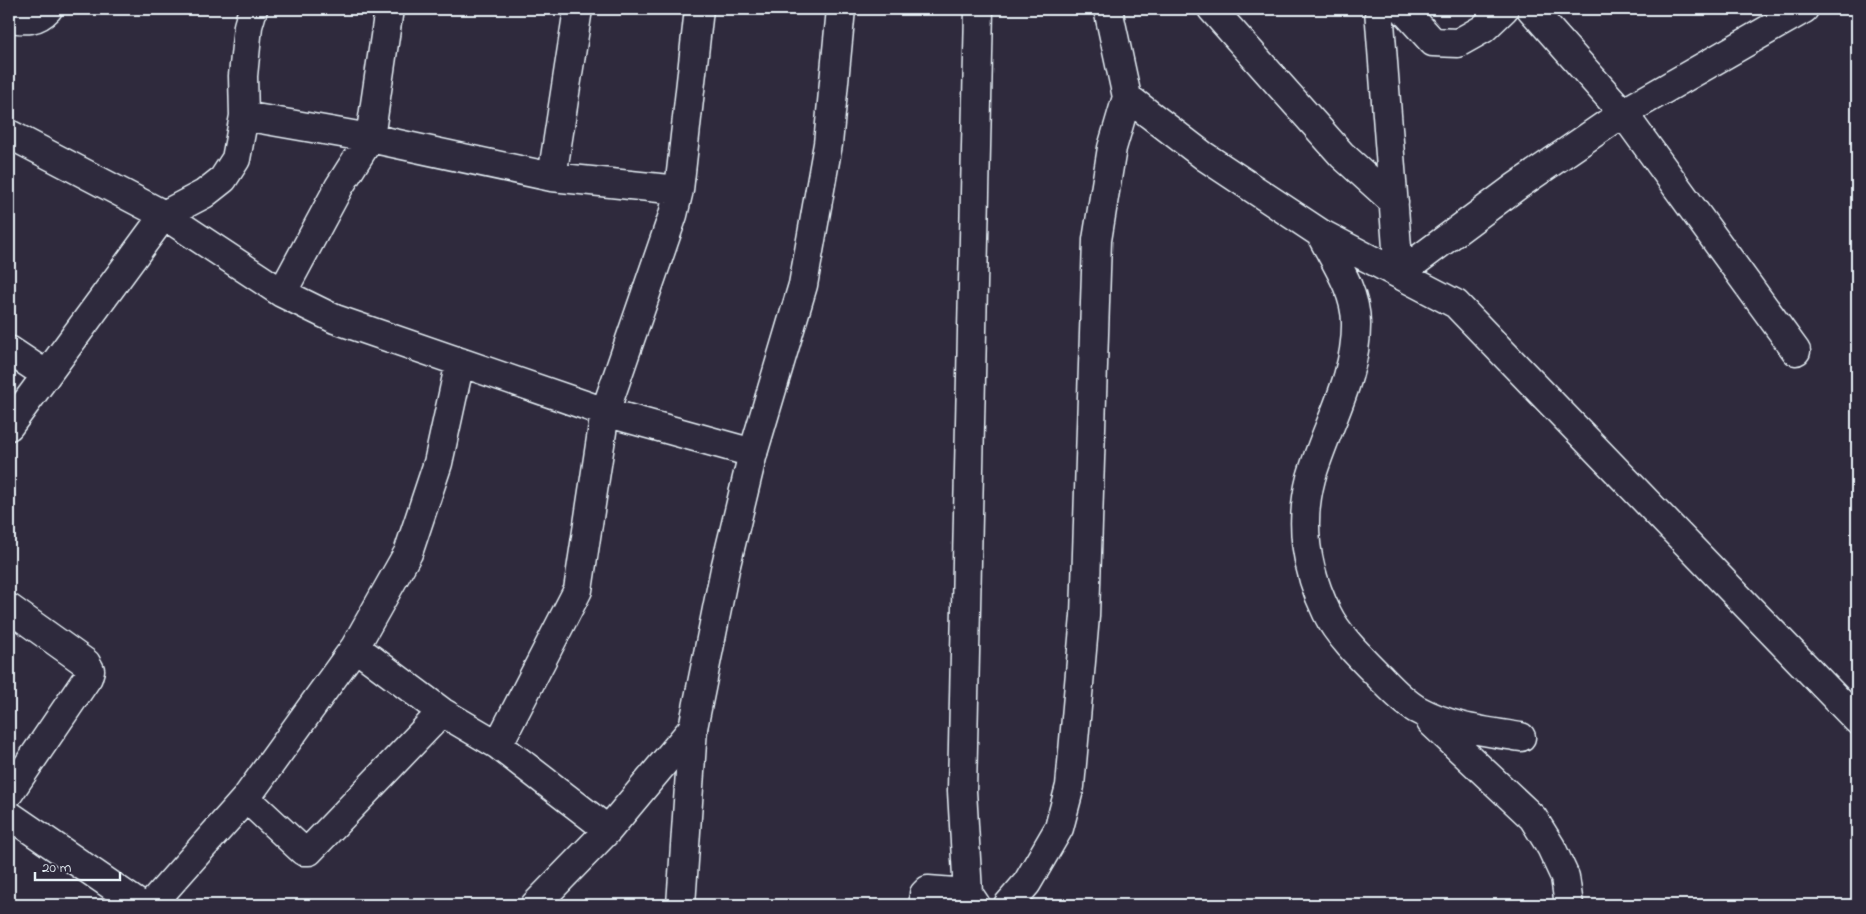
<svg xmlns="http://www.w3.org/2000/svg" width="1866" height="914" font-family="'Indie Flower',sans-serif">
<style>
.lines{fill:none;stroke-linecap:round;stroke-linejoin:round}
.minor-casing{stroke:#e8f1f8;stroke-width:31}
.secondary-casing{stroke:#e8f1f8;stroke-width:31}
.minor{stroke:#2f2a3d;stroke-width:28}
.secondary{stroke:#2f2a3d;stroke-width:28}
</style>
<rect width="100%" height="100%" fill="#2f2a3d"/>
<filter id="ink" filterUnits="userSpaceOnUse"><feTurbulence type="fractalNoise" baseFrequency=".02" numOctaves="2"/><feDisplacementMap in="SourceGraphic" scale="10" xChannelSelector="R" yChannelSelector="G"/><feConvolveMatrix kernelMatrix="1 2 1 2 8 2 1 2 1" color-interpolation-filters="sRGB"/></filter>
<g filter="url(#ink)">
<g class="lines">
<g class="minor-casing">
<path id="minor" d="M1212 9 1342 155 1394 202
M1379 9 1399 274
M1403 9 1433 42 1458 43 1483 29 1504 9
M1531 9 1623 113 1796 351
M9 18C25 20 36 22 48 9
M1127 97 1204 156 1320 233 1456 304 1857 720
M244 116 370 138 552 177 679 190
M9 134 164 215 282 293 335 319 605 412 753 453
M552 177 578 9
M1320 233C1334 260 1356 291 1356 323 1357 378 1326 426 1311 478 1299 523 1306 570 1327 613 1337 634 1360 657 1377 674 1389 686 1401 700 1416 709 1451 728 1483 731 1521 737
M1399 274 1517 186 1623 113 1804 9
M282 293 339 187 370 138 389 9
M9 350 45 374
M9 426 164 215 204 194 223 179 236 159 244 116 243 76 248 26 253 9
M9 608 86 663 90 670 88 677 9 793
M355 647 442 712 498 745 608 830
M1431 722 1533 818 1551 847 1565 877 1569 905
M498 745 578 590 605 412 673 215 679 190 699 9
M246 798 303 851H309L442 712
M9 815 140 905
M151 905 246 798 355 647 408 553 438 463 460 362
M535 905 608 830 693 728
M924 905V894L928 890 968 893
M976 905 968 893 962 791 979 9
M1008 905 1027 883 1059 828 1070 786 1085 616 1097 240 1112 148 1127 97 1108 9"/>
</g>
<g class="secondary-casing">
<path id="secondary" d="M681 905 693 728 725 569 753 453 803 285 828 144 841 9"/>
</g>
<use href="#minor" class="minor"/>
<use href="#secondary" class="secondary"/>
</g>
</g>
<rect width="1866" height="914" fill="none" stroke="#2f2a3d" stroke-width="30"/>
<rect x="15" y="15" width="1836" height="884" fill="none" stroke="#e8f1f8" stroke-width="2" filter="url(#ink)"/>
<path d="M35 872v8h85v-8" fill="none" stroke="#e8f1f8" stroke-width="2.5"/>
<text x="42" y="872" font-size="15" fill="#e8f1f8" stroke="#2f2a3d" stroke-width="4" paint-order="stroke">20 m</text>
</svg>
